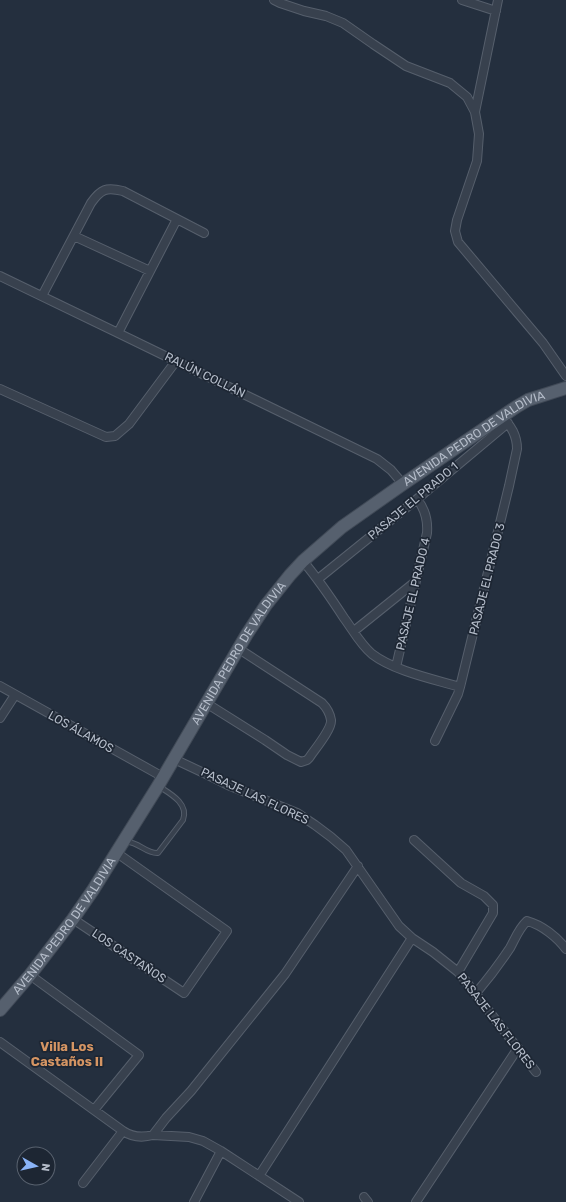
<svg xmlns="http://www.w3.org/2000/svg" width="566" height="1202" font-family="Rubik,sans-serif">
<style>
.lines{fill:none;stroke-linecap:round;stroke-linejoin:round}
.lane-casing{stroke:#565f6c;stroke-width:6}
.street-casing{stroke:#565f6c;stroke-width:10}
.primary-casing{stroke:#414a57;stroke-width:14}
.lane{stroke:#38414e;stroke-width:4}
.street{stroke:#38414e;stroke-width:8}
.primary{stroke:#56606e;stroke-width:12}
.labels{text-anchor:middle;stroke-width:3.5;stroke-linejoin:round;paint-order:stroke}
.street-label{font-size:12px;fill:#b4bcc9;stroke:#1d2633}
.neighbourhood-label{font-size:13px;font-weight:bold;fill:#d59563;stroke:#1d2633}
</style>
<rect width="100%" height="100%" fill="#242f3e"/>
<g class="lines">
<g class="lane-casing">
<path id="lane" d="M126 842C138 841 146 854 158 853L183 820C189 804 171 794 160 787"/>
</g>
<g class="street-casing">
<path id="street" d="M274 0 280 3 304 11 326 16 343 23 373 44 406 66 450 83 467 97 475 112 479 134 477 161 457 220 455 231 458 242 543 343 566 376
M462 0 496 11
M475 112 498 0
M74 236 150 271
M0 276 118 333 377 459 391 470 403 484
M42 296 91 203C101 189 106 187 123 191L204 233
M118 333 177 219
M0 389 106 437 115 436 129 424 176 361
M303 561C318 579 331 598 344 618 353 630 360 644 372 654 394 671 433 679 460 687
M318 579 417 499 508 423
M354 631 415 582
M396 667 427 533C428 520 425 509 417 499
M0 686 163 777
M206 703 265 740 287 755 301 762 307 760 309 758C315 749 332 729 331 720 330 714 326 707 322 703L239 649
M0 718 15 695
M435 741 458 694 460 687 509 486 517 449C517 435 511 426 502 417
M174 759 208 775 228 785 297 813 315 825 331 837 346 850 399 926 412 938 433 952 458 972 465 980 536 1072
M414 840 461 883 484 896 493 905V913L458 972
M73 919 184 993 227 931 117 853
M30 975 139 1055 94 1110
M476 993C488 979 500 963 510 948 515 939 519 928 527 921 542 925 557 937 566 949
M0 1042 123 1131C132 1137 142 1138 153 1135L166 1118 191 1091 285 974 358 866
M153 1135 189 1137 203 1141 221 1151 299 1202
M259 1176 412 938
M83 1183 123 1131
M364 1197 368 1202
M194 1202 221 1151
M416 1202 518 1048"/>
</g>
<g class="primary-casing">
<g id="primary">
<path id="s1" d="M0 1010 30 975 73 919 93 890 158 786 247 634 266 605 290 575 303 561 342 527 403 484 516 407 528 400 566 388"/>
</g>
</g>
<use href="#lane" class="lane"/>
<use href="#street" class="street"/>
<use href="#primary" class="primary"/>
</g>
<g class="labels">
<g class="street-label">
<text transform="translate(205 375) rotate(26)" y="4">RALÚN COLLÁN</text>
<text dy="4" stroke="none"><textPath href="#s1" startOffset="754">AVENIDA PEDRO DE VALDIVIA</textPath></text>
<text transform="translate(413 501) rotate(-40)" y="4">PASAJE EL PRADO 1</text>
<text transform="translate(487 579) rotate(-76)" y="4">PASAJE EL PRADO 3</text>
<text transform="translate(413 594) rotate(-77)" y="4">PASAJE EL PRADO 4</text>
<text dy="4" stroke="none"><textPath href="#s1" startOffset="430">AVENIDA PEDRO DE VALDIVIA</textPath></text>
<text transform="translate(81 732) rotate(29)" y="4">LOS ÁLAMOS</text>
<text transform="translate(255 796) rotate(25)" y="4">PASAJE LAS FLORES</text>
<text dy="4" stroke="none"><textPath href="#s1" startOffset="106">AVENIDA PEDRO DE VALDIVIA</textPath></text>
<text transform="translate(129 956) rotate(34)" y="4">LOS CASTAÑOS</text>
<text transform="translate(496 1021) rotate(52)" y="4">PASAJE LAS FLORES</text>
</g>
<g class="neighbourhood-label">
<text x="67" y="1051">Villa Los<tspan x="67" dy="15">Castaños II</tspan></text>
</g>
</g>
<g transform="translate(36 1166) rotate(98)"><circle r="19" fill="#1d2633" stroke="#59626f"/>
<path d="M0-3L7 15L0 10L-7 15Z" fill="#8ab4f8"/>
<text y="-6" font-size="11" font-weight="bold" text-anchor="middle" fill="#b4bcc9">N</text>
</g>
</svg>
